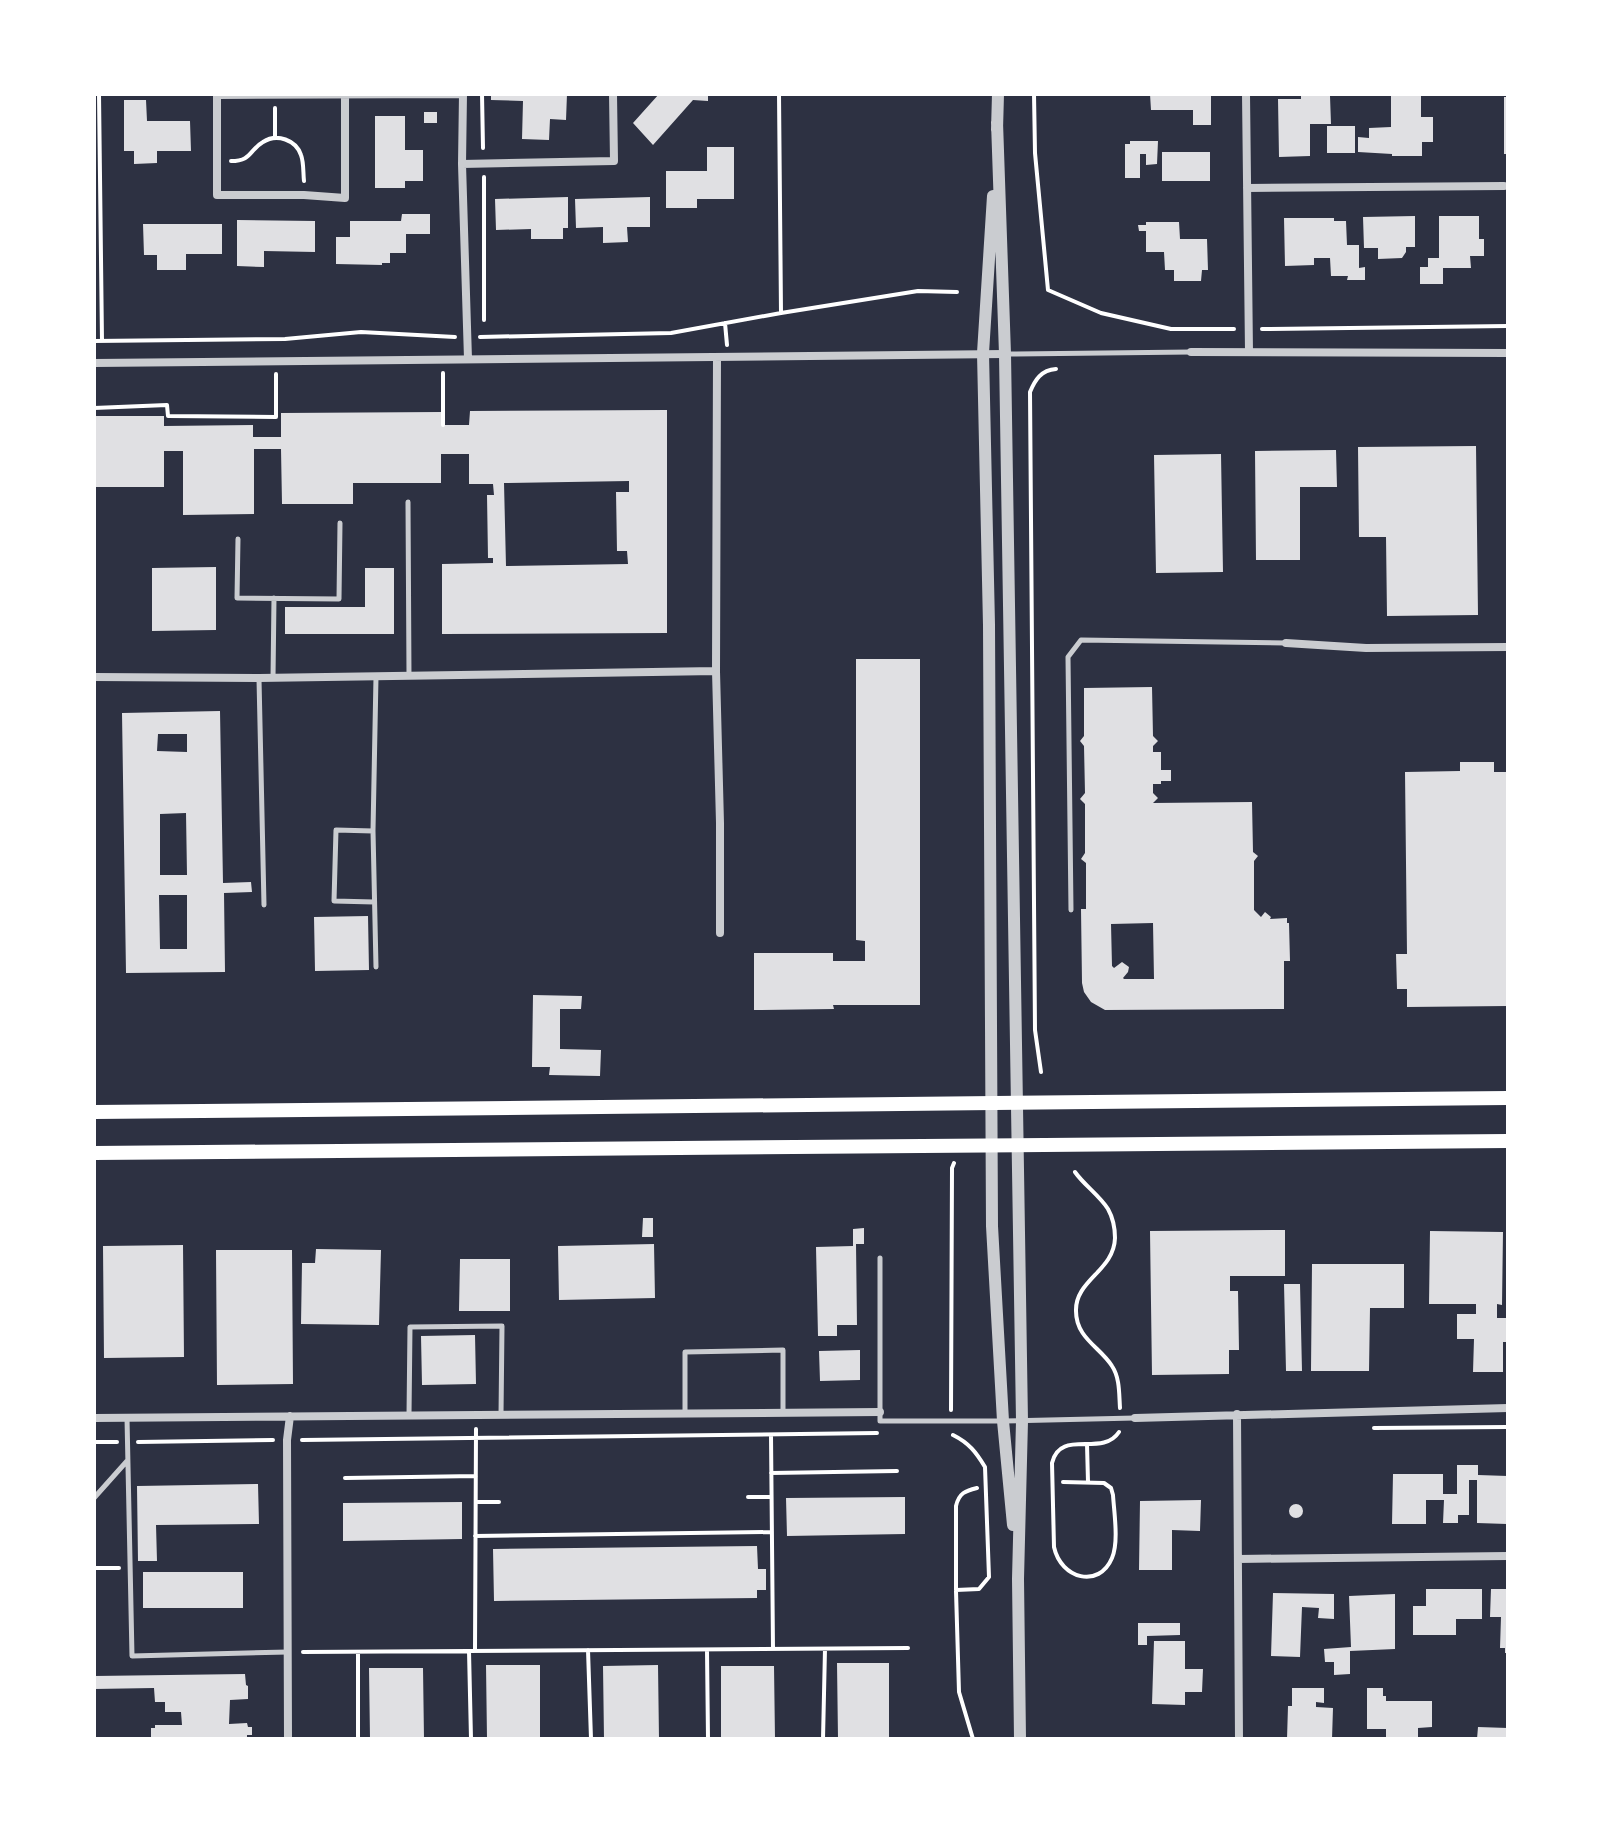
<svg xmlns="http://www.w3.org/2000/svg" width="1602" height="1833" font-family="Karla,sans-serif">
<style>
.building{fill:#e0e0e3;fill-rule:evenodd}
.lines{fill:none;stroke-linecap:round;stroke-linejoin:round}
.path{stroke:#fff;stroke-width:4}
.service{stroke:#caccd0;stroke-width:5}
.minor{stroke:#caccd0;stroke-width:8}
.tertiary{stroke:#caccd0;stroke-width:12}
.secondary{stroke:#fff;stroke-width:14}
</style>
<rect width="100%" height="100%" fill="#2d3142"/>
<path class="building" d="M491 94H567L566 120 550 119 549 140 522 139 523 101 491 100Z
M659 94H708V101L693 100 653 145 633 123Z
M1150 94H1211V125H1193V110H1151Z
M1391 95H1421V117H1433V142H1422V156H1392V154L1358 152V137L1369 138V128L1391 127Z
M1301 96H1330L1331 124H1310V156L1279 157 1278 99H1301Z
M1504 97H1508V154H1504Z
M124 100H146L147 121H190L191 151H157V163L134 164V151H124Z
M424 112H437V123H424Z
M375 116H405V150H423V181H405V188H375Z
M1327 126H1355V153H1327Z
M1130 141H1158L1157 164 1146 165V154H1140V178H1125V144H1130Z
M707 147H734V199H697V208H666V171H707Z
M1162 152H1210V181H1162Z
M568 197V228H563V239H531V229L496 230 495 199Z
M650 197V227H627L628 242 603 243V227L576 228 575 199Z
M402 214H430V234H406V253H390V263H382V265L336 264V237H350V221H401Z
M1415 216V247H1406V252L1402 258 1378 259V248H1364L1363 217Z
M1439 216H1479V239H1484V256H1470L1471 268H1443V284H1420V267H1428V258H1439Z
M1284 218H1334V221H1346L1347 245H1359V268L1365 267V280H1347L1348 276H1331L1330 258H1314V265L1285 266Z
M237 220 315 221V252L264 251V267L237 266Z
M1146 222H1179L1180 239H1207L1208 270H1202L1201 281H1174V270H1165L1164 252H1146V231H1139L1138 225H1146Z
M143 224H222V254H186V270H157V255H144Z
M667 410V633L442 634V564L493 563V558H488L487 495H494L493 484H469V454H441V483H353V504H282L281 449H254V514L183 515V451H164V487H94V416H164V426L253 425V437H281V413L441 412V425H469L470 411ZM629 481V492H616L617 551H627L628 564 506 566 504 483Z
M1476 446 1478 615 1387 616 1386 537H1359L1358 447Z
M1336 450 1337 487H1300V560H1256L1255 451Z
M1221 454 1223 572 1156 573 1154 455Z
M216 567V630L152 631V568Z
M365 568H394V634H285V607H365Z
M856 659H920V1005H833L834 1009 754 1010V953H833V961H865V941L856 940Z
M1152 687 1153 736 1158 741 1153 746V752H1161V770H1171V781H1161V784H1153V793L1158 798 1153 803 1252 802 1253 852 1258 856 1254 861V910L1261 917 1265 912 1271 917 1270 919 1287 918V923H1289L1290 961H1284V1009L1105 1010 1091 1002 1084 992 1082 983 1081 909H1086V863L1081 859 1085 853V804L1080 799 1085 793 1084 746 1080 741 1084 736V688ZM1153 923 1154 979H1124L1123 978 1128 972 1129 967 1122 962 1114 968 1112 966 1111 924Z
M220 711 223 883 251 882 252 892 224 893 225 972 126 973 122 713ZM158 734H187V752L157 751ZM186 813 187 875H160V814ZM159 895H187V949H160Z
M1460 762H1494V772H1508V1006L1407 1007V989H1397L1396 954H1407L1405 772 1460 771Z
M368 916 369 970 315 971 314 917Z
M533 995 582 996 581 1009H560V1049L601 1050 600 1076 549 1075 550 1067H532Z
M643 1218H653V1237H642Z
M864 1228V1244H856L857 1325H837V1336H818L816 1247 853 1246V1229Z
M1285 1230V1276H1230V1291H1238L1239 1350H1229V1374L1152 1375 1150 1231Z
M1430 1231 1503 1232 1502 1305 1497 1304V1318H1508V1342H1503V1372H1473L1474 1339H1457V1314H1476V1304H1429Z
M654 1244 655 1298 559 1300 558 1246Z
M183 1245 184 1357 104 1358 103 1246Z
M316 1249 381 1250 379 1325 301 1324 302 1263H315Z
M216 1250H292L293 1384 217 1385Z
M460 1259H510V1311H459Z
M1312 1264H1404V1308H1370L1369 1371H1311Z
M1284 1284H1300L1302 1371H1286Z
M475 1335 476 1384 422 1385 421 1336Z
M860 1350V1380L820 1381 819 1351Z
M1457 1465H1478V1475L1508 1476 1507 1524 1477 1523V1480H1469V1515H1458V1523H1443L1444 1500H1426V1524H1392L1393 1474H1443V1494H1457Z
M258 1484 259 1524 156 1525 157 1561H138L137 1486Z
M905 1497V1534L787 1536 786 1498Z
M1201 1500 1200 1531 1172 1530V1570H1139L1140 1501Z
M462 1502V1539L343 1541V1503Z
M1289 1511a7 7 0 1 1 14 0a7 7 0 1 1-14 0Z
M757 1546 758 1569H766V1590H757V1598L494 1601 493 1549Z
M143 1572H243V1608H143Z
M1426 1589H1482V1619H1456V1635H1413V1606H1426Z
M1491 1589H1507L1508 1653H1505V1648H1500L1501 1617H1490Z
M1273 1593 1334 1594V1619L1318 1618 1319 1608 1302 1607 1300 1657 1271 1656Z
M1395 1594V1649L1350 1651V1674L1334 1675V1662H1325L1324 1649 1351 1647 1349 1596Z
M1138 1623H1180V1635L1147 1636V1645H1138Z
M1154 1641H1185V1669H1203L1202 1692H1185V1705L1152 1704Z
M837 1663H889V1739H838Z
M486 1665H540V1739H487Z
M658 1665 659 1739H604L603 1666Z
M721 1666H774L775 1739H721Z
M369 1668H423L424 1739H370Z
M245 1674 246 1685 248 1686V1699L230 1700 229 1724 247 1723 248 1727H252V1735H247V1739H155L154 1737H151V1728H155V1725H182L181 1712H165V1702H155L154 1688 94 1689V1676Z
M1292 1688H1324V1703L1316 1702V1707L1333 1708 1332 1739H1287L1288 1706H1292Z
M1367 1688H1383V1696H1386V1701H1432V1727L1418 1728V1739H1386V1729H1367Z
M1478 1727 1508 1728V1739H1477Z"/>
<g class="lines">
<path class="path" d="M99 94 102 341
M190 94H204
M482 94 483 148
M779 94 781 313
M1034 94 1035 153 1048 290 1101 313 1171 329H1234
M275 138V108
M231 161C252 161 249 150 263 142 277 133 296 140 301 155 304 163 303 173 304 181
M484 320V177
M725 323 727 345
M1262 329 1508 326
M480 337 671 333 781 313 918 291 957 292
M94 341 285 339 361 332 455 337
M443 373V425
M94 408 167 405 168 416 276 417V374
M1041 1072 1035 1030 1030 392C1035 380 1041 370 1056 369
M1075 1172C1084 1185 1099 1195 1108 1209 1113 1218 1115 1227 1115 1238 1114 1271 1075 1280 1076 1311 1076 1338 1100 1347 1112 1366 1120 1378 1119 1394 1120 1408
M951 1410 952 1168 954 1163
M1374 1428 1508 1427
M771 1435 773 1649
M953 1435C969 1443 976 1452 985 1467L989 1577 979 1589 956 1590V1506C959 1493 965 1491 977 1488
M302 1440 877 1433
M94 1442H117
M138 1442 273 1440
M1087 1444 1088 1482
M771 1473 897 1471
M345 1478 476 1476
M1063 1482 1104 1483 1111 1488 1113 1495C1114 1512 1119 1542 1112 1558 1099 1589 1061 1579 1054 1547L1052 1463C1060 1428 1102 1458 1119 1432
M748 1497H771
M476 1502H499
M475 1536 772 1532
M94 1568H119
M956 1591 959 1692 973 1739
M588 1650 591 1739
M707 1650 708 1739
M469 1651 471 1739
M475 1651 476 1429
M303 1652 908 1648
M358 1652V1739
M823 1739 825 1649"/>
<path class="service" d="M1008 354 1191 352
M408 502 409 675
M238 539 237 598 339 599 340 523
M273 678 274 598
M259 679 264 905
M373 831 336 830 334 901 374 902
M1071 910 1068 657 1081 640 1286 643
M376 967 373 831 376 677
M880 1258V1421H1003L1135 1418
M685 1413V1352L783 1350V1412
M409 1415 410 1327 502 1326 501 1415
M127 1418 132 1656 288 1652
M94 1498 127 1461"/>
<path class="minor" d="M463 94 462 164 468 359
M1246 94 1249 352
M345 95V198L304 195H217V95L463 94
M462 164 614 161 613 94
M1247 188 1504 186
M1191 352 1508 353
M717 357 716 671 720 823V933
M94 363 1005 354
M1286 643 1366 648 1508 647
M94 677 259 678 716 671
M1237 1414 1239 1739
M94 1418 880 1412
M1135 1418 1508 1408
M1238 1559 1508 1556
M288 1739 287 1440 290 1416"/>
<path class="tertiary" d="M997 122 1005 354 1022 1421 1018 1579 1020 1739
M997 130 998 94
M993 196 983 353 989 625 992 1226 1003 1421 1013 1525"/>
<path class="secondary" d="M94 1112 1508 1098
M94 1153 1508 1141"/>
</g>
<rect width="1602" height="1833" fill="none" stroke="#ffffff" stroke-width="192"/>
</svg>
